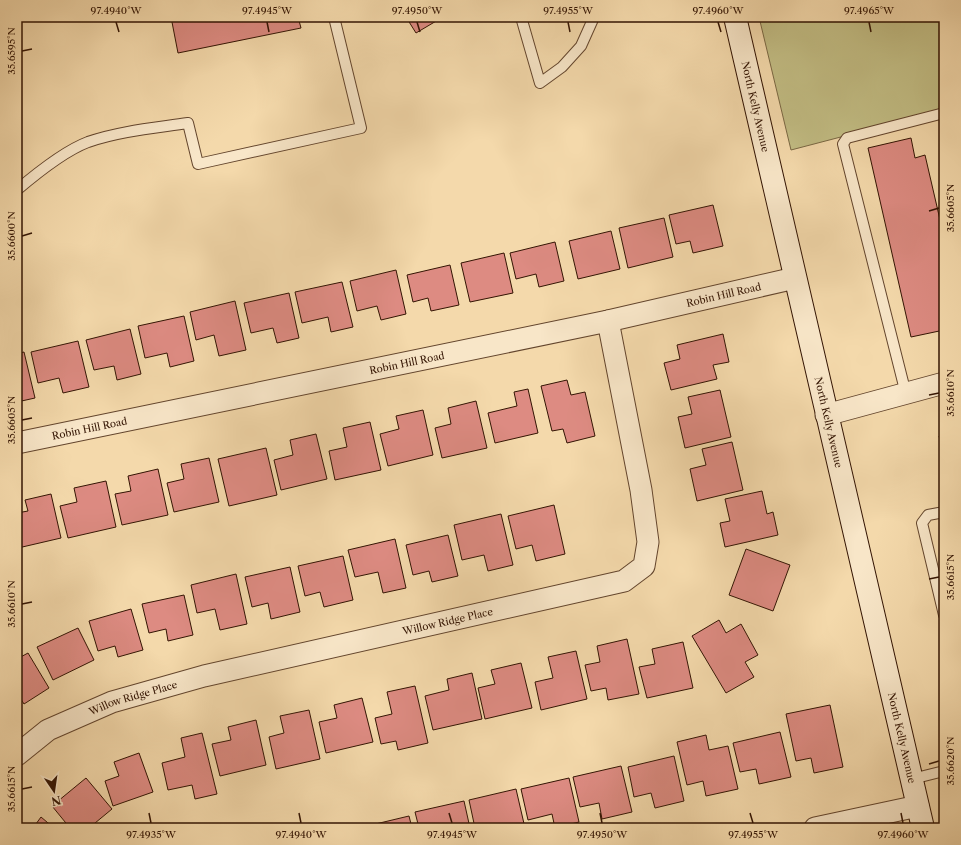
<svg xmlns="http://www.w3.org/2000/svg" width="961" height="845" font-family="'Libre Caslon Text',serif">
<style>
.green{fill:#c2bd84;stroke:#7a6844}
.building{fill:#dd8b82;stroke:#331403}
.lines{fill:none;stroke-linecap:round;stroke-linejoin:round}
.service-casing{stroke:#63452d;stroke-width:12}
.minor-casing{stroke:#63452d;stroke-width:23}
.secondary-casing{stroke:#331403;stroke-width:24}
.service{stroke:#f8e6c8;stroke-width:10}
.minor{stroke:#f8e6c8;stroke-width:21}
.secondary{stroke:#f8e6c8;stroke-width:22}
.ticks{fill:none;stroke:#331403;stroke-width:1.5}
.labels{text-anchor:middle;stroke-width:4;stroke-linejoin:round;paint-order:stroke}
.street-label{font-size:10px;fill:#331403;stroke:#f8e6c8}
.neatline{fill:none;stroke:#331403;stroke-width:1.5}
.ticks-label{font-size:10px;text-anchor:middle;fill:#331403}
</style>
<rect width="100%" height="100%" fill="#f4d9ab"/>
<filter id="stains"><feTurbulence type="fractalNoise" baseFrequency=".005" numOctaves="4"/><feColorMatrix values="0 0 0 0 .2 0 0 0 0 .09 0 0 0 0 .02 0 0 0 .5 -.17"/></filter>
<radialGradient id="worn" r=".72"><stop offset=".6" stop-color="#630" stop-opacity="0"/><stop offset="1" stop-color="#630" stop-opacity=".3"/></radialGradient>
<path class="green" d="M759 17H944V110L791 150Z"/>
<path class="building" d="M171 17H298L301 28 178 53Z
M406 17H443L416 33Z
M911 138 915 158 925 155 944 237V330L911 337 868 148Z
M713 205 723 246 693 253 690 241 676 244 669 215Z
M664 218 673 257 628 268 619 228Z
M611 231 620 269 578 279 569 241Z
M555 242 564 281 539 287 536 274 516 279 510 253Z
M504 253 513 293 470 302 461 263Z
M450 265 459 305 431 311 428 298 413 302 407 275Z
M396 270 406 314 381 320 377 306 357 311 350 281Z
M342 282 353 327 331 332 328 317 302 323 295 292Z
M289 293 299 338 277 343 273 328 251 333 244 303Z
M235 301 246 350 219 356 214 335 196 340 190 312Z
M184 316 194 361 170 367 167 353 145 358 138 326Z
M130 329 141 374 117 380 114 366 94 370 86 340Z
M723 334 729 362 713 365 717 379 671 390 664 363 680 359 677 345Z
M78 341 89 387 63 393 59 378 38 383 31 352Z
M24 352 35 398 17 402V354Z
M567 380 571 395 585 392 595 436 567 443 563 429 552 431 541 386Z
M528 389 538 433 495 443 488 413 517 406 514 392Z
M720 390 731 437 685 448 678 417 692 414 688 397Z
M476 401 487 448 442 458 435 428 451 424 448 408Z
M423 410 433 455 388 466 380 434 399 429 396 416Z
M370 422 381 470 335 480 329 451 347 447 343 428Z
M316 434 327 479 281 490 274 460 293 455 290 440Z
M944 435V456L939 436Z
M732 442 743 490 697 501 690 469 706 465 702 449Z
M266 448 277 495 229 506 218 459Z
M209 458 219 502 174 512 167 483 184 479 181 464Z
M158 469 168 515 122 525 115 494 131 491 128 476Z
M106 481 116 527 68 538 60 506 77 502 74 488Z
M762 491 767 514 773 512 778 535 725 547 720 523 730 521 725 499Z
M51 494 61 538 18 548 17 513 28 511 25 500Z
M554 505 565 554 536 561 532 545 516 549 508 516Z
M501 514 513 565 488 571 484 555 462 560 454 525Z
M448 535 458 576 432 582 429 571 413 575 406 545Z
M395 539 406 588 383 593 378 572 355 577 348 550Z
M746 549 790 565 773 611 729 595Z
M343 556 353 600 324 607 320 592 305 596 298 566Z
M290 567 300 612 271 619 268 603 252 607 245 577Z
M236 574 247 624 220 630 215 609 197 613 191 585Z
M184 595 193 635 168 641 166 629 149 633 142 604Z
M131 609 143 650 118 657 115 646 98 651 89 621Z
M719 620 726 633 741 624 758 655 745 662 754 677 726 693 692 636Z
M78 628 94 660 53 680 37 647Z
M627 639 639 694 608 700 606 688 591 691 585 665 600 662 597 646Z
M683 642 693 688 647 698 639 667 655 664 652 649Z
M576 651 587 699 541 710 535 682 553 678 548 657Z
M28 653 49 688 24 704 17 693V659Z
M521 663 532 708 485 719 478 688 495 684 491 670Z
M472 673 482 719 433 730 425 696 449 690 447 679Z
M415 686 428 743 398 750 396 741 381 744 375 718 392 714 387 692Z
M362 698 373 742 326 753 319 722 337 718 334 705Z
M830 705 843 767 814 773 811 758 796 761 786 714Z
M309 710 320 759 276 769 269 737 284 733 280 716Z
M256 720 266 765 220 776 212 744 231 740 228 727Z
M780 732 791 777 759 784 756 769 740 772 733 743Z
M202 733 217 794 195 799 192 785 168 790 162 763 185 757 181 738Z
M706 735 709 750 728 746 738 789 706 796 703 781 687 785 677 742Z
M139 753 153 792 113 806 105 781 119 776 114 762Z
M674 756 684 801 655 808 651 793 634 797 628 767Z
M621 766 632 812 602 819 599 803 580 807 573 777Z
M86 778 112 809 89 828H70L52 806Z
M569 778 579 822 555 828 552 814 528 820 521 789Z
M516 789 525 828H499V827L493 828H475L469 800Z
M464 801 470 828H419L415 812Z
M409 816 412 828H363V827Z
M41 817 54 828H33Z"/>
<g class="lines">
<g class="service-casing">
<path id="service" d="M521 17 540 83 562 67 581 46 594 17
M17 190C37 173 64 151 88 142 120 131 155 128 188 123L198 164 361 128 334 17
M906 394 843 144 847 138 944 113
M944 512 928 515 922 523 944 615
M912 779 944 771"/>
</g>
<g class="minor-casing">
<g id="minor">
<path d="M826 415 944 383"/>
<path id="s1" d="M17 443 608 321 795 278"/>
<path id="s2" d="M17 755 48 730 112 702 204 676 624 581 644 566 648 542 641 490 608 321"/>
<path d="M815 828 918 806"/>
</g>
</g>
<g class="secondary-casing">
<g id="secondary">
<path id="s3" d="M735 17 923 828"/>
</g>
</g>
<use href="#service" class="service"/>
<use href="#minor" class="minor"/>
<use href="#secondary" class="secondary"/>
</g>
<path class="ticks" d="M116 22 119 32M267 22 269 32M417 22 420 32M568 22 570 32M718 22 721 32M869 22 871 32M22 51 32 49M929 211 939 208M22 236 32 233M929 395 939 393M22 420 32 418M929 579 939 577M22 604 32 602M929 764 939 761M22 789 32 787M149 813 151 823M299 813 301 823M449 813 452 823M600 813 602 823M750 813 753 823M901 813 903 823"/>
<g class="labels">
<g class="street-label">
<text dy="4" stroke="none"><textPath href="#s3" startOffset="92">North Kelly Avenue</textPath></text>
<text dy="4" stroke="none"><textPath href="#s1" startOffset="722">Robin Hill Road</textPath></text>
<text dy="4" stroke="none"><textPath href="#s1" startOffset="398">Robin Hill Road</textPath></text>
<text dy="4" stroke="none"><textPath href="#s3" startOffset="416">North Kelly Avenue</textPath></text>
<text dy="4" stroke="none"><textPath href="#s1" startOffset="74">Robin Hill Road</textPath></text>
<text dy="4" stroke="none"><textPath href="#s2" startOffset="455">Willow Ridge Place</textPath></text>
<text dy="4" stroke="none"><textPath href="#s2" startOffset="131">Willow Ridge Place</textPath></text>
<text dy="4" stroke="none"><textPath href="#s3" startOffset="740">North Kelly Avenue</textPath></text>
</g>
</g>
<rect width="961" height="845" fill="none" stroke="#f4d9ab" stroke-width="44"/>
<g transform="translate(54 791) rotate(167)" stroke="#f8e6c8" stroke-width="3" paint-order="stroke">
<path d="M0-3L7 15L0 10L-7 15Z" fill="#331403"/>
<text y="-6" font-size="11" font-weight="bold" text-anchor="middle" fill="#331403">N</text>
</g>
<rect x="22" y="22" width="917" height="801" class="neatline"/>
<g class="ticks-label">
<text x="116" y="14">97.4940°W</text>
<text x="267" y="14">97.4945°W</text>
<text x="417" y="14">97.4950°W</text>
<text x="568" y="14">97.4955°W</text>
<text x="718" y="14">97.4960°W</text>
<text x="869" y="14">97.4965°W</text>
<text transform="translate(11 51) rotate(-90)" y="4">35.6595°N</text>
<text transform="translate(950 208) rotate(-90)" y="4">35.6605°N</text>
<text transform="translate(11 236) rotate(-90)" y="4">35.6600°N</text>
<text transform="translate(950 393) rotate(-90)" y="4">35.6610°N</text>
<text transform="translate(11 420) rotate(-90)" y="4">35.6605°N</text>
<text transform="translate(950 577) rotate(-90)" y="4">35.6615°N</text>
<text transform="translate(11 604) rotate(-90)" y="4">35.6610°N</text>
<text transform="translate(950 761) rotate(-90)" y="4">35.6620°N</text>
<text transform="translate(11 789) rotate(-90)" y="4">35.6615°N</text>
<text x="151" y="838">97.4935°W</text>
<text x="301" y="838">97.4940°W</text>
<text x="452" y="838">97.4945°W</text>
<text x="602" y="838">97.4950°W</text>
<text x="753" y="838">97.4955°W</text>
<text x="903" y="838">97.4960°W</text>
</g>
<rect width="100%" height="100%" filter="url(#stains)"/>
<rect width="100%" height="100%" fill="url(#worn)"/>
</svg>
